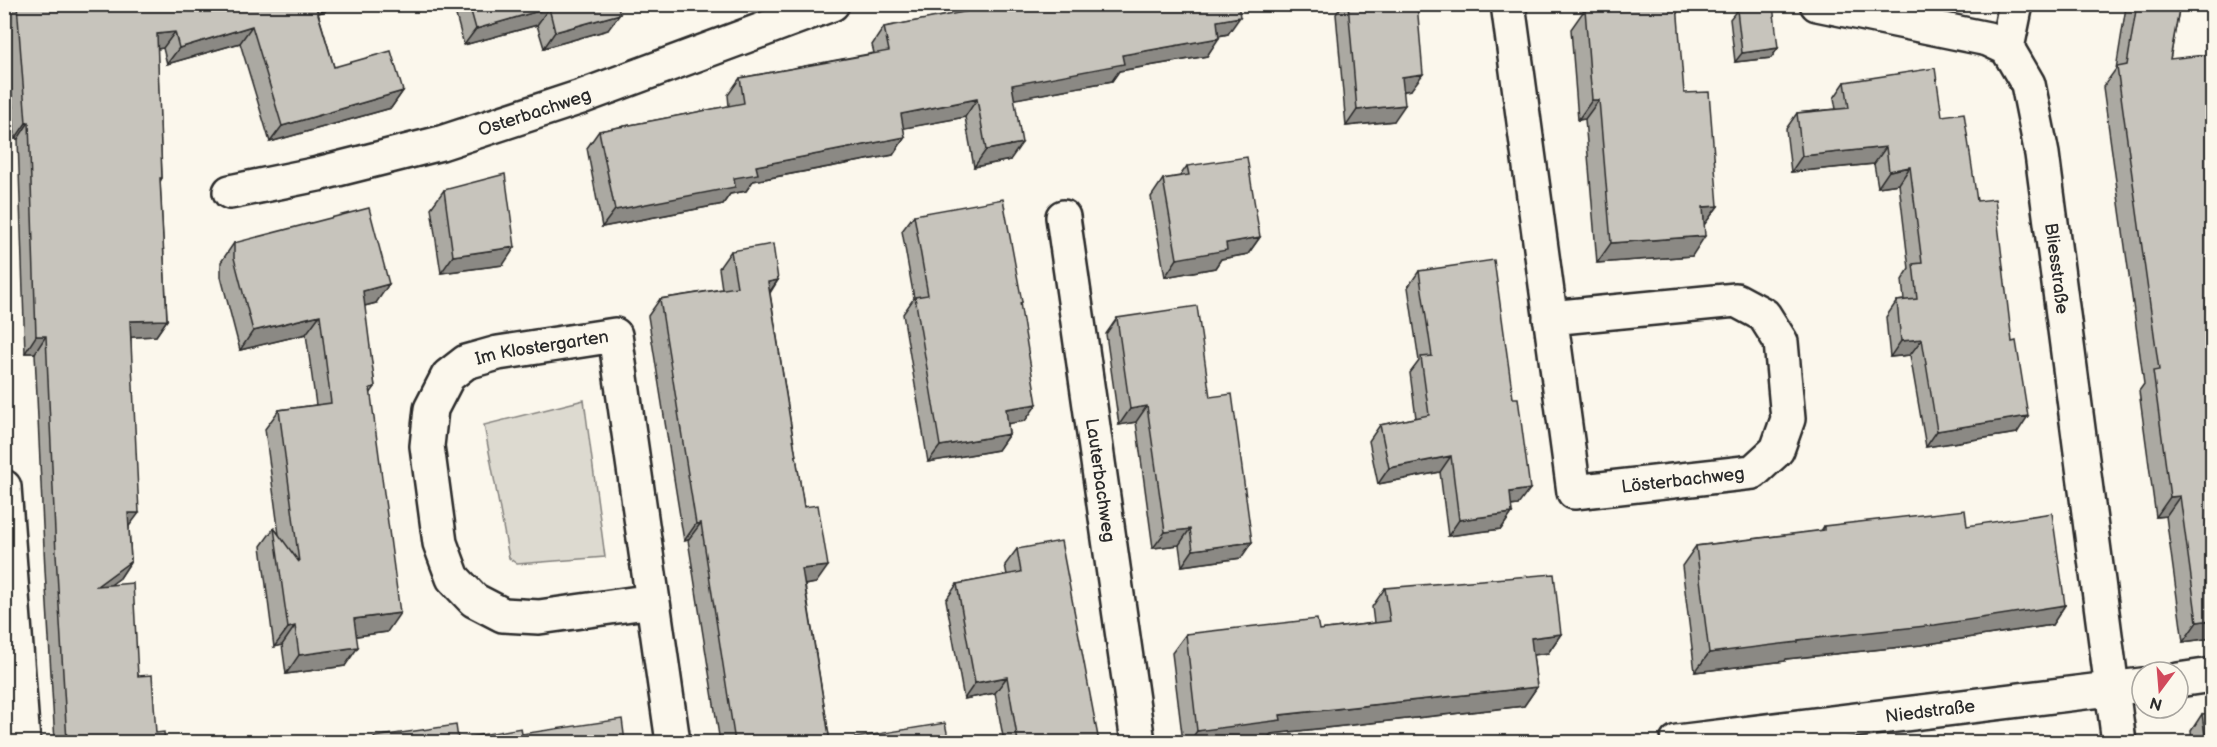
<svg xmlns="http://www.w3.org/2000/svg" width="2217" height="747" font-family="'Balsamiq Sans',sans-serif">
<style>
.green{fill:#dddad0;stroke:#84827e;stroke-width:1.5}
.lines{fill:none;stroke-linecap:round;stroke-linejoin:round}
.minor-casing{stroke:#2b2b2b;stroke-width:38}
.minor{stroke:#fbf7ec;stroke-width:33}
.wall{fill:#aba9a2;stroke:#2b2b2b;stroke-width:1.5}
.shaded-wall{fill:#8b8984;stroke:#2b2b2b;stroke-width:1.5}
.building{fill:#c7c4bc;stroke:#2b2b2b;stroke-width:1.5}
.labels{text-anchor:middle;stroke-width:5;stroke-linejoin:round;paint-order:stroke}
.street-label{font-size:18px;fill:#2b2b2b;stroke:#fbf7ec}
</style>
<rect width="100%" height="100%" fill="#fbf7ec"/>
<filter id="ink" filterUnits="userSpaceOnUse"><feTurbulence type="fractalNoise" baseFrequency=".0167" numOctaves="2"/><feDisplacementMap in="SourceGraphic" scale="12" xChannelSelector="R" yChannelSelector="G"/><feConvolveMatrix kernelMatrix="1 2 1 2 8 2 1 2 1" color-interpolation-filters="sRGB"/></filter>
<g filter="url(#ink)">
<path class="green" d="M584 400 605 557 517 564 509 558 484 425Z"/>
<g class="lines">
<g class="minor-casing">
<g id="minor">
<path id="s1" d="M1508 4 1574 492 1753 472 1777 450 1788 419 1781 342 1764 315 1736 300 1550 318"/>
<path id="s2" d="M1817 4 1988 39 2007 48 2028 84 2042 154 2119 742"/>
<path d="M2007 48 2016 4"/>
<path id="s3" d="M230 192 318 174 441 143 581 97 832 4"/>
<path id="s4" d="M1063 217 1138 742"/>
<path d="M4 487 23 742"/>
<path id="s5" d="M653 601 539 617 503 615 474 600 453 578 440 543 427 446 431 409 448 376 466 362 498 353 615 335 673 742"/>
<path d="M2178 680 2212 675"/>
<path id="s6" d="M1677 742 2142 685"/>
</g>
</g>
<use href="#minor" class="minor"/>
</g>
<path class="wall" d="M7 4H330L325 11 318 13 334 67 403 91 391 108 270 142 240 43 167 64 163 48 157 49 162 178 160 182 167 320 156 336 131 337 129 527 131 561 120 578 110 585 156 733 165 742H55L45 570 35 353H25L18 139H15L5 7Z
M453 4H617L608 30 544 48 537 25 464 45Z
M994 4H1238L1228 34 1219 36 1207 56 1119 71 1112 81 1014 99 1010 160 974 167 965 117 903 128 905 137 893 155 753 181 746 191 730 194 723 204 602 227 587 148 599 131 729 106 728 95 740 78 874 53 872 45 884 27 994 7Z
M1343 4H1417L1411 90 1404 91 1394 121 1346 126 1336 14Z
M2110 4H2180L2170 59 2212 638 2183 642 2166 516 2156 517 2139 391 2144 384 2103 87 2116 69 2126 7Z
M1585 9 1684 93 1718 206 1704 225 1692 256 1597 263 1585 119 1578 120 1571 29Z
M1737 10 1778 48 1771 58 1735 62 1730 19Z
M1845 82 1942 116 1977 201 2017 433 1926 447 1910 355 1890 357 1888 338 1886 317 1897 301 1904 300 1902 280 1909 269 1899 184 1878 187 1874 164 1791 172 1786 129 1797 113 1836 109 1834 98Z
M1187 166 1260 237 1248 254 1221 259 1215 268 1165 277 1151 197 1163 179 1180 176Z
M444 190 503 265 441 273 431 208Z
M914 215 1022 302 1020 305 1025 421 1008 423 1009 434 998 450 928 462 903 314 914 298 902 231Z
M234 243 376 303 364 306 375 387 370 394 387 632 356 636 345 666 286 674 282 645 274 647 261 546 274 528 279 535 265 429 279 410 316 405 306 334 240 350 221 277V262Z
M731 251 778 280 770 293 816 583 805 585 830 742H949H720L688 540 684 541 648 316 660 299 722 289 719 268Z
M1419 271 1518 505 1511 506 1512 513 1501 529 1448 536 1440 472 1378 484 1369 441 1380 425 1416 418 1410 373 1419 361 1408 287Z
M1117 318 1210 397 1241 558 1182 566 1179 545 1153 548 1136 422 1119 425 1106 334Z
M1824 526H1967L2065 605 2052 625 1921 645 1786 659 1785 661 1695 672 1682 566 1696 546 1821 531Z
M1017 549 1099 742H1004L995 693 964 699 946 600 957 584 1007 575 1005 565Z
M1385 588 1561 634 1548 653 1533 655 1537 687 1524 706 1271 734 1267 739 1242 742H1183L1172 653 1186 634 1319 630 1374 623 1372 607Z
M2202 714 2212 742H2192L2191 731Z"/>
<path class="shaded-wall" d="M312 4H330L325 11 302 18Z
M2110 4H2127L2126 7Z
M549 8 537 25 464 45 476 29Z
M620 14 608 30 544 48 555 32Z
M1240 17 1228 34 1205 38 1217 21Z
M252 26 240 43 167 64 179 48Z
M175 32 163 48 145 51 157 34Z
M1219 38 1207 56 1119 71 1112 81 999 102 1012 85 1122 55Z
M1778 48 1771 58 1735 62 1742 53Z
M1423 74 1411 90 1391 93 1402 77Z
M403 91 391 108 270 142 282 126Z
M977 99 965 117 889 131 901 114Z
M1592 100H1599L1585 119 1578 120Z
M1405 105 1394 121 1346 126 1357 110Z
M29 122 18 139H15L26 123Z
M905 137 893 155 753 181 746 191 730 194 723 204 602 227 615 210 734 178 756 166Z
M1022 143 1010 160 974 167 986 150Z
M1886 147 1874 164 1791 172 1802 156Z
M1910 167 1899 184 1878 187 1889 171Z
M1718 206 1704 225 1703 207Z
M1705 236 1692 256 1597 263 1611 243Z
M1260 237 1248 254 1221 259 1215 268 1165 277 1177 259 1226 243Z
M515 247 503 265 441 273 453 256Z
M778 280 766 297 768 282Z
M389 284 376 303 349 310 363 291Z
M320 315 306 334 240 350 253 331Z
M167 320 156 336 118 338 130 321Z
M36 336H46L35 353H25Z
M1922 339 1910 355 1890 357 1901 341Z
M1037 404 1025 421 994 426 1006 409Z
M1147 406 1136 422 1119 425 1130 409Z
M2028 416 2017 433 1926 447 1937 431Z
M1009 434 998 450 928 462 940 446Z
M1451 456 1440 472 1378 484 1389 468Z
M1530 489 1518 505 1499 507 1510 492Z
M2180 496 2166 516 2156 517 2170 497Z
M128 513H139L127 529Z
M1512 513 1501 529 1448 536 1459 520Z
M701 523 688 540 684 541 696 524Z
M1190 529 1179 545 1153 548 1165 532Z
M1252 542 1241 558 1182 566 1193 550Z
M131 561 120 578 86 603 97 586Z
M828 566 816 583 790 587 802 569Z
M2065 605 2052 625 1921 645 1786 659 1785 661 1695 672 1709 653 1798 640Z
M400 613 387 632 341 638 354 619Z
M2212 620V638L2183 642 2197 622Z
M295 626 282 645 274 647 288 628Z
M1561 634 1548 653 1518 657 1531 638Z
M358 647 345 666 286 674 299 655Z
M1007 677 995 693 964 699 975 683Z
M1537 687 1524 706 1271 734 1267 739 1242 742H1189L1197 731 1280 715Z"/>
<path class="building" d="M17 4H315L334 67 391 51 403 91 282 126 252 26 179 48 175 32 157 34 162 178H160L167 320 130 321 139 513H128L131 561 97 586 133 583 138 676 152 675 156 733 164 732 165 742H67L56 554 46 336H36L29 122 26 123Z
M469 4H617L620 14 555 32 549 8 476 29Z
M1006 4H1238L1240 17 1217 21 1219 38 1122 55 1124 64 1012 85 1022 143 986 150 977 99 901 114 905 137 756 166 758 174 734 178 735 187 615 210 599 131 744 103 740 78 889 51 884 27Z
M1348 4H1417L1423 74 1402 77 1405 105 1357 110Z
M1645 4H1677L1684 93 1709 92 1718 206 1703 207 1705 236 1611 243 1599 100H1592L1585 9Z
M2137 4H2180L2170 59 2212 54V620L2197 622 2180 496 2170 497 2153 371 2159 370 2117 67 2127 65Z
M1773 5 1778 48 1742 53 1737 10Z
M1935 68 1942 116 1964 113 1977 201 1995 199 2012 342 2016 341 2028 416 1937 431 1922 339 1901 341 1899 322 1897 301 1917 299 1913 264 1922 263 1910 167 1889 171 1886 147 1802 156 1797 113 1849 108 1845 82Z
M1247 157 1260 237 1226 243 1227 250 1177 259 1163 179 1189 175 1187 166Z
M505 174 515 247 453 256 444 190Z
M1003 199 1022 302 1020 303 1037 404 1006 409 1009 434 940 446 915 297 928 295 914 215Z
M369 208 389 284 363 291 375 387 370 388 400 613 354 619 358 647 299 655 295 626 288 628 274 528 299 562 279 410 331 403 320 315 253 331 234 258V243Z
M773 244 778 280 768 282 804 507 818 505 828 566 802 569 830 742 945 723 949 742H735L701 523 696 524 660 299 737 287 731 251Z
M1494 260 1513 398H1518L1530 489 1510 492 1512 513 1459 520 1451 456 1389 468 1380 425 1429 415 1421 357 1432 356 1419 271Z
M1197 306 1210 397 1232 394 1252 542 1193 550 1190 529 1165 532 1147 406 1130 409 1117 318Z
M1965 510 1967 526 2052 513 2065 605 1935 625 1798 640V642L1709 653 1696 546 1824 530V526Z
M1061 541 1099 742H1018L1007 677 975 683 957 584 1021 572 1017 549Z
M1554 574 1561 634 1531 638 1537 687 1280 715 1281 720 1197 731 1186 634 1317 619 1319 630 1390 621 1385 588Z
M2212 713V742H2206L2202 714Z
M622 719 625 742H375L374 737 456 725 458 739 521 728 522 734Z
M231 740V742H205Z"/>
</g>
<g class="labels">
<g class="street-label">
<text dy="6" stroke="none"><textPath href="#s3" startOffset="315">Osterbachweg</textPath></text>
<text dy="6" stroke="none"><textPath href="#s2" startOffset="424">Bliesstraße</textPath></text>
<text dy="6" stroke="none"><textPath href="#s5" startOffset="524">Im Klostergarten</textPath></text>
<text dy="6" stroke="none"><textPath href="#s4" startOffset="266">Lauterbachweg</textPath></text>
<text dy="6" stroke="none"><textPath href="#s1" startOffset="602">Lösterbachweg</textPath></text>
<text dy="6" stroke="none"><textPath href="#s6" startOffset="255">Niedstraße</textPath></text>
</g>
</g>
<rect width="2217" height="747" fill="none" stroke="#fbf7ec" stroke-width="24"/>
<rect x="12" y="12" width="2193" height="723" fill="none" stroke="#2b2b2b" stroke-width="2" filter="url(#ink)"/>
<g transform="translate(2160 690) rotate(196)"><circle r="28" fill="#fbf7ec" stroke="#a8a59f" stroke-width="1.5"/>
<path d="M0-4.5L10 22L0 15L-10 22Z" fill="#d1495b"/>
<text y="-9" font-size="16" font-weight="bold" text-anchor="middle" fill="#2b2b2b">N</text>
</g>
</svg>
